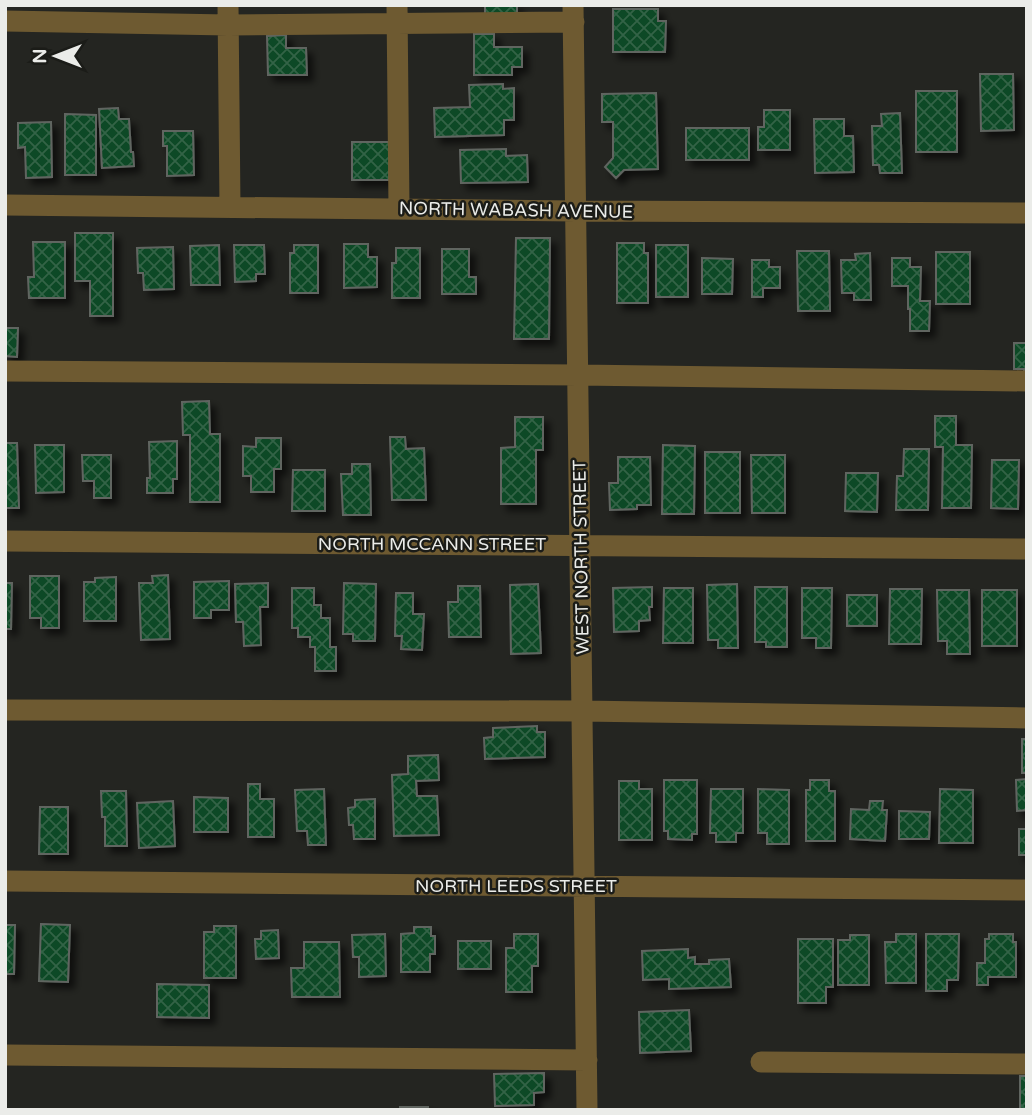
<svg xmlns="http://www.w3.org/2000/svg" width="1032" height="1115" font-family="'Varela Round',sans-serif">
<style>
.building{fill:url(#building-cross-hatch);stroke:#606561;stroke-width:2;filter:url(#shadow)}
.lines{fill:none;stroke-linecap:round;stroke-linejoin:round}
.minor{stroke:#6e5a31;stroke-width:21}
.labels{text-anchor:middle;stroke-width:5;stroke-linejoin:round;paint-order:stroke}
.street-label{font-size:18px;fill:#ebece9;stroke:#1b1c18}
</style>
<defs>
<pattern id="building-cross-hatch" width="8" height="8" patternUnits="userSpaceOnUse" patternTransform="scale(1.75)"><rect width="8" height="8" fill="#104927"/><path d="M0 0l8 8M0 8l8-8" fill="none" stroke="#336346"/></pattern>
<filter id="shadow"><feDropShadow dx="6" dy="6" stdDeviation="3.5" flood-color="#0009"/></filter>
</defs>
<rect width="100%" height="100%" fill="#242521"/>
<path class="building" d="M485 5H517V17L485 16Z
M613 9H658V21H666L665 52H613Z
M474 34H494V47H522V67H512V75H474Z
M286 35V48H306L307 75H268L267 36Z
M980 74H1013L1014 130 981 131Z
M503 84V89L514 88V120H504V135L435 137 434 108 470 107 469 85Z
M916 91H957V152H916Z
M656 93 658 169 624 170 616 178 605 167 613 158V122H602V94Z
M118 108 119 119H129L131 152H133L134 166 102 168 99 109Z
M764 110H790V150H758V127H764Z
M900 113 902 173H880L879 165H873L872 126H882L881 114Z
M65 114 96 115V175H65Z
M814 119H844V136H853L854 172 815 173Z
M51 122 52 177 26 178 25 147 18 148V123Z
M686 128H749V160H686Z
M163 131H193L194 175 167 176V146H163Z
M352 142H390L389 180H352Z
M506 149V156L527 155 528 182 461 183 460 150Z
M75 233H113V316H90V281H75Z
M516 238H550L549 339H514Z
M33 242H65V298H29L28 277H34Z
M617 243H644V253H648V303H617Z
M344 244H368V257H377V287L344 288Z
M219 245 220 285H191L190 246Z
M234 245H264L265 274H256V281L235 282Z
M294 245H318V293H290V253H294Z
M656 245H688V297H656Z
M173 247 174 289 144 290 143 273H138L137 248Z
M396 248H420V298H392V263H396Z
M442 249H469V277H476V294H442Z
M797 251H829L830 311H798Z
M936 252H970V304H936Z
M870 253 871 300H854V293H842L841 260H856L855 254Z
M702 258 733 259 732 294H702Z
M892 258H910V267H921L920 301H930L929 331H910V309H908V286H892Z
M752 260H769V267H780V288H763V297H752Z
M5 328H18L17 357 5 356Z
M1014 343H1027V373H1024V369H1014Z
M209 401 210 434H220V502H190V435H183L182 402Z
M935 416H956V445H972L971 508H942L943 447H935Z
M515 417H543V450H536V504H501V448L515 447Z
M390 437H405L406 449 424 448 426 500H392Z
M256 438H281V469H274V492H251V476H243V446L256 447Z
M177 441V479H173V493H147V478H150L149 442Z
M5 443H17L19 508H5Z
M35 445H64V492L36 493Z
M663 445 695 446 694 514H662Z
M904 449H929L928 510H896L897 476H903Z
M705 452H740V513H705Z
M82 455H111V498H94V481H83Z
M751 455H785V513H752Z
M618 457H650L651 505H637V509L610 510 609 483H618Z
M992 460H1019L1018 509 991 508Z
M352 464H370L371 515H343L341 474H352Z
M293 470H325V511H292Z
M846 473H878L877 512 845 511Z
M168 575 170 639 141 640 139 583H153L152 576Z
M30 576H59V628H41V618H30Z
M116 577V621H84V582H95V578Z
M229 581V610H211V618H194V582Z
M5 583H12L11 629H5Z
M268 583V607H260L261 645 244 646 243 622H236L235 584Z
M344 583 376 584 375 641H353V634H343Z
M538 584 541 653 511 654 510 585Z
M737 584 738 648H718V640H708L707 585Z
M458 586H480L481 637H449L448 602H458Z
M652 587V607H649L650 620 639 621V631L614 632 613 588Z
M755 587H787V647H766V642H755Z
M292 588H314V605H321V618H330V647H336V671H315V647H310V637H298V628H292Z
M664 588H693V643H663Z
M802 588H832L831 648H816V638H802Z
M890 589H922L921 644H889Z
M937 590H969L970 654H947V641H938Z
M982 590H1017V646H982Z
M396 593H413V614H424L422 650 401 649 402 636H395Z
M847 595H877V626H847Z
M537 726V732H545V757L485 759 484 738 493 737V728Z
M1022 739H1027V773H1022Z
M438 755 439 780 416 781 417 796H437L439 835 394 836 392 775 408 774V756Z
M1027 779V810L1017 811 1016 780Z
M664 780H697V834H692V840L668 839V831H664Z
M810 780H829V791H835V841H806V790H810Z
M619 781H639V789H652V840H619Z
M248 784H260V799H274V837H248Z
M324 789 326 845H308L307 831H297L295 790Z
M711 789H743V833H736V842H716V833H710Z
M758 789 789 790V844H767V833H758Z
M940 789 973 790V843H939Z
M101 791H126L127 846H105V817H102Z
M194 797 228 798V832H194Z
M375 799V839H354L353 825H349L348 808 355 807V800Z
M173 801 175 846 139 848 137 803Z
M870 801H883L882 810H887L885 841 850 839 851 809 869 810Z
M40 807H68V854H39Z
M899 811 930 812 929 839H899Z
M1019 829H1027V855H1019Z
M41 924 70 925 68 982 39 981Z
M5 925H15L14 974H5Z
M214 926H236V978H204V932H214Z
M414 927H431V936H435V954H430V972H401V934L414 933Z
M278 930 279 958 256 959 255 939H261V931Z
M385 934 386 976 359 977V957H353L352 935Z
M514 934H538V966H532V992H506V948H514Z
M896 934H916V983H886L885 942H896Z
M926 934H959L958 980H947V991H926Z
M989 934H1013V942H1016V977H988V985H977V963H985V939H989Z
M850 935H869V985H838V940H850Z
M798 939H833V987H826V1003H798Z
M458 941H491V969H458Z
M304 942H339L340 997H292L291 968H304Z
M688 949V958L695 957V964H709V960L729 959 731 987 669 989V979L643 980 642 951Z
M157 984 209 985V1018L157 1017Z
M689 1010 691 1051 640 1053 639 1012Z
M544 1073V1092L534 1093V1105L495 1106 494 1074Z
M1020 1076H1027V1110H1020Z
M400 1107H428V1110H400Z"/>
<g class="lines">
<path class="minor" d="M228 5 230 207
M397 5 399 209
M573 5 587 1110
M5 21 228 25 574 22
M5 205 576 211 1027 213
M5 371 579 375 1027 381
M5 541 1027 549
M5 710 582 711 1027 718
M5 881 1027 890
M5 1055 587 1060
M761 1062 1027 1064"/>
</g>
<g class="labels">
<g class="street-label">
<text transform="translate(516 210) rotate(1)" y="6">NORTH WABASH AVENUE</text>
<text x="432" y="550">NORTH MCCANN STREET</text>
<text transform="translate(581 557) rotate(-91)" y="6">WEST NORTH STREET</text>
<text x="516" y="892">NORTH LEEDS STREET</text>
</g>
</g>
<rect width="1032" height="1115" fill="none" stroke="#ebece9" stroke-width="14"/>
<g transform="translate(56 56) rotate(270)" stroke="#1b1c18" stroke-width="5" paint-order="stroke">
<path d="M0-5L12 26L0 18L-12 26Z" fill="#ebece9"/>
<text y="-10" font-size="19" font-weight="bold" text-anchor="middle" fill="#ebece9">N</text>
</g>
</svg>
